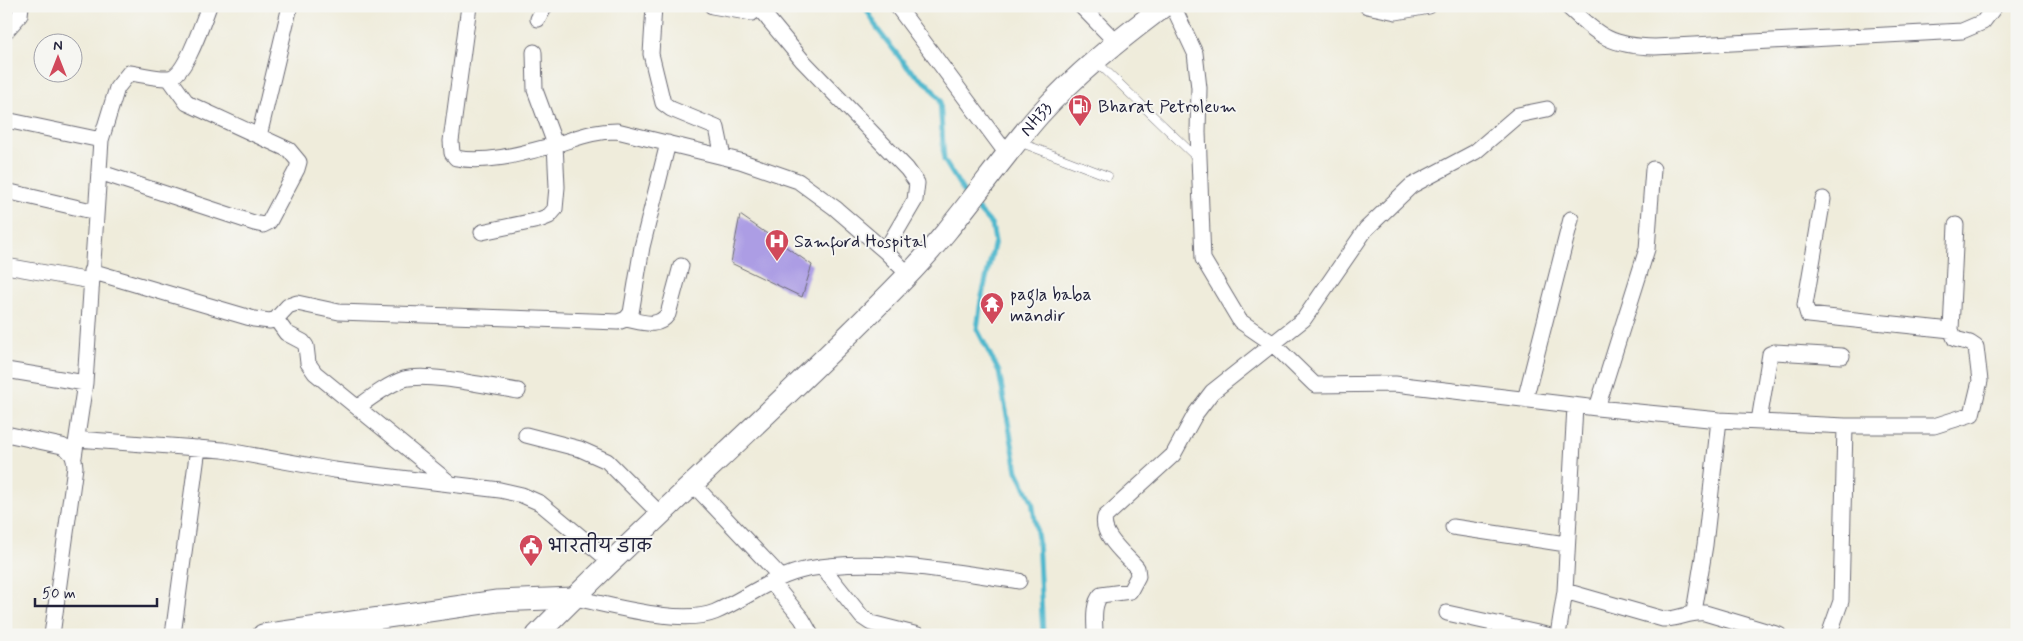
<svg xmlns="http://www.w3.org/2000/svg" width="2023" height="641" font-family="Mynerve,'Playpen Sans Deva',sans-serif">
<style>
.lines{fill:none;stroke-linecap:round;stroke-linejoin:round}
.stream{stroke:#4fb8cd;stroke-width:5}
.building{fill:#ac9de4}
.lane-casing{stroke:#6a6973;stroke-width:9}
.street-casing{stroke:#6a6973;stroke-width:17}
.secondary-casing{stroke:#6a6973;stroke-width:23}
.lane{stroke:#fff;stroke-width:8}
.street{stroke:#fff;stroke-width:15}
.secondary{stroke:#fff;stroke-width:21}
.labels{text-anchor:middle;stroke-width:4;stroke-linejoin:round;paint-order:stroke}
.poi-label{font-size:18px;fill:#22223b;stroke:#f6f6f2;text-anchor:start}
.street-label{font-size:18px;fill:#22223b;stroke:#f6f6f2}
</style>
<rect width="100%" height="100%" fill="#f6f6f2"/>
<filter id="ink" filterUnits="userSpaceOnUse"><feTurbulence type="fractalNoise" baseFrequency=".02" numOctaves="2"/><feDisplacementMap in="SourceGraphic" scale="10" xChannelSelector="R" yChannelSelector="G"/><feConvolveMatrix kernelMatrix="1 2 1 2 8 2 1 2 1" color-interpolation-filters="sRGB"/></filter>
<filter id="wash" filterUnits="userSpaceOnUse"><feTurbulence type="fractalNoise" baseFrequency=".0096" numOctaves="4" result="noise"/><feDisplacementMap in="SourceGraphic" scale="20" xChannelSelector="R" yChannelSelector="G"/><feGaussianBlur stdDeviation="1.12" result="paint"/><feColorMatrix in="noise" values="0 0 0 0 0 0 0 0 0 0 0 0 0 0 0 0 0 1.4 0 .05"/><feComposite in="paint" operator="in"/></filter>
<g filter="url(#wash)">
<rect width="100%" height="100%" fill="#efecdb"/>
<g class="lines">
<path class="stream" d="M865 6 878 30 908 68 929 85 940 100 944 160 967 197
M974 205 992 225 995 241 981 300 977 329 999 372 1017 471 1032 501 1038 539 1043 635"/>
</g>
<g id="blocks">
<path class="building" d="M740 215 812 265 802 297 731 263Z"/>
</g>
</g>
<g filter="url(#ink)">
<use href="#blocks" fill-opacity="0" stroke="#6a6973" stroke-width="1"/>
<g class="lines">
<g class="lane-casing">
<path id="lane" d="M1097 62 1197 158
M1019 142 1108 176"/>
</g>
<g class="street-casing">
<path id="street" d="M469 6 451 141 452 153 456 158C487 164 524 153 554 145 578 138 591 131 617 131L740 161 798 181 835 208 885 251 909 275
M654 6 651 54 663 103 671 109 717 128 723 157
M712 6 752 13 759 6
M897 6 1007 154
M1081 6 1117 43
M1173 6 1195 53 1199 88 1198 132 1203 259 1240 321 1272 343 1315 385 1395 384 1597 408 1719 420 1845 426H1934L1972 414 1980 381 1976 347 1970 343 1955 339 1951 330 1956 225
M1367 6 1396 12 1429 6
M1567 6C1600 36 1609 46 1655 47L1962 31 1983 22 1995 6
M759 8 802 60 907 169 917 183 915 200 885 251
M538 19 545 6
M6 31 20 15 21 6
M6 120 101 140
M259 136 290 6
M99 172 254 223 263 225 269 222 297 169 299 162 289 150 187 103 169 78
M6 191 96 212
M1823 199 1805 305 1808 315 1951 330
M482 232 539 220 549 216 555 209 557 187 555 144 535 90 534 52
M6 266 91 281
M91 271 254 319 270 321 276 319 288 306 297 303 339 312 618 322 626 319 631 313 642 247 668 143
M276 319 286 333 303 342 306 346 308 363 315 373 451 484
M626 319C642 322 658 329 668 314L681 266
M6 370 85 383
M1525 400 1571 219
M358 407C372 397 387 385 404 379 428 372 491 387 518 391
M1597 408 1647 249 1653 169
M1759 421 1770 354 1775 352 1842 356
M6 434 62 446C72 451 74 456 75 467L52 635
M526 435 580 449 607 461 660 514
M77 439 223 450 334 470 500 490 522 495 540 503 611 562
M74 457 85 383 101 140 117 88 129 73C142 74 156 79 168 78 185 78 203 21 209 6
M692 483 780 576
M1453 527 1566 544
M823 568 862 617 871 623 918 635
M771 581 802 619 811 635
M1565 591 1663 619C1678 620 1690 611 1705 613L1779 635
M574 598C611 605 681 626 715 612 747 598 773 576 808 569 873 556 954 572 1019 581
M1694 612 1705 545 1719 420
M1447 613 1547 635
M173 635 198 448
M1095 635C1095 622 1092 605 1101 595L1130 591 1138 576 1137 568C1126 555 1100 535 1105 517L1173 455 1196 413 1212 392 1304 319 1366 229 1411 186 1475 152 1518 115 1547 109
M1558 635 1565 591 1575 406
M1829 635 1841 601 1845 426"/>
</g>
<g class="secondary-casing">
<g id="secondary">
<path d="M263 635 497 601 574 598"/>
<path id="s1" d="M537 635C657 513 787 400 906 277 955 227 993 168 1039 115 1076 74 1120 39 1164 6"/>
</g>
</g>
<use href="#lane" class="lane"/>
<use href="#street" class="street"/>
<use href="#secondary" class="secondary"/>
</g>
</g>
<defs>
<g id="fuel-pin" transform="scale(1.25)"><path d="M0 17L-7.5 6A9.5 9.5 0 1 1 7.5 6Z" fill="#d1495b" stroke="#f6f6f2"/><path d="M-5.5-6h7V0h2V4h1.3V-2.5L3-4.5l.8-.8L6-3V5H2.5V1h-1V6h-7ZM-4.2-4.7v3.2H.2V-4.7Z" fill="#fff"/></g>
<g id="hospital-pin" transform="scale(1.25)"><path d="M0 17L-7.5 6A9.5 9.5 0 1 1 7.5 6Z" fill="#d1495b" stroke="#f6f6f2"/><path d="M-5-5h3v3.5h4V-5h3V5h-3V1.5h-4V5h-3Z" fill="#fff"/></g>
<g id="temple-pin" transform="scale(1.25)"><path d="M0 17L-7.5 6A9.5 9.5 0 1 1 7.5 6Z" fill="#d1495b" stroke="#f6f6f2"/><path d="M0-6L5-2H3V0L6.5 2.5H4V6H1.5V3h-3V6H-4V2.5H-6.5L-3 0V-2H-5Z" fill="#fff"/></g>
<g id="civic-pin" transform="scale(1.25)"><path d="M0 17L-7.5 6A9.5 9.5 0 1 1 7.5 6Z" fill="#d1495b" stroke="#f6f6f2"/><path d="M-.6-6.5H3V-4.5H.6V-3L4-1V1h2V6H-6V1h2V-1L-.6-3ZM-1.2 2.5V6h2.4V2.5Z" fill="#fff"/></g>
</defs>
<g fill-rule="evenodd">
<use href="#fuel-pin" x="1080" y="106"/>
<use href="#hospital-pin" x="777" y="241"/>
<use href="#temple-pin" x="992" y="304"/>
<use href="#civic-pin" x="531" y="546"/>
</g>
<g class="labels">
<g class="poi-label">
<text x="1098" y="112">Bharat Petroleum</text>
<text x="794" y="247">Samford Hospital</text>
<text x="1010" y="300">pagla baba<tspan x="1010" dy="21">mandir</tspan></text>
<text x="548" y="552">भारतीय डाक</text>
</g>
<g class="street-label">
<text dy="6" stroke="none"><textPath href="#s1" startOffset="719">NH33</textPath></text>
</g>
</g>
<rect width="2023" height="641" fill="none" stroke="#f6f6f2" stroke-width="25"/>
<g transform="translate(58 58)"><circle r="24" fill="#f6f6f2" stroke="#a1a1a9"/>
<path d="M0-4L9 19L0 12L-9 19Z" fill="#d1495b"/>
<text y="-8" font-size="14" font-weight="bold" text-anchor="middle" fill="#22223b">N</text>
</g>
<path d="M35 598v8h122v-8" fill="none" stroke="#22223b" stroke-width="2.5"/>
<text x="42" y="598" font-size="15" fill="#22223b" stroke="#f6f6f2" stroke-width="4" paint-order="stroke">50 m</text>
</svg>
